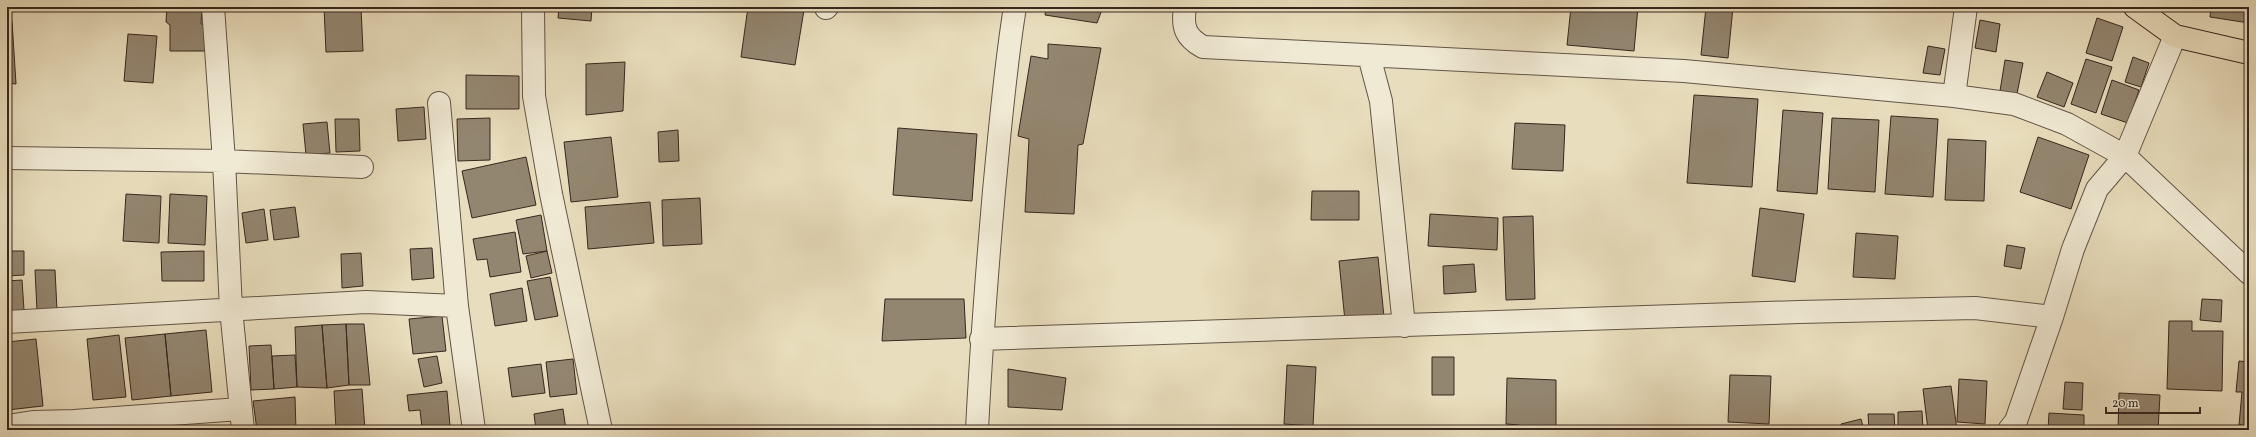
<svg xmlns="http://www.w3.org/2000/svg" width="2256" height="437" font-family="Vollkorn,serif">
<style>
.building{fill:#938670;stroke:#37271e}
.lines{fill:none;stroke-linecap:round;stroke-linejoin:round}
.minor-casing{stroke:#635446;stroke-width:24}
.major-casing{stroke:#37271e;stroke-width:24}
.minor{stroke:#f0e9d3;stroke-width:22}
.major{stroke:#e8ddbc;stroke-width:22}
</style>
<rect width="100%" height="100%" fill="#e8ddbc"/>
<filter id="stains"><feTurbulence type="fractalNoise" baseFrequency=".005" numOctaves="4"/><feColorMatrix values="0 0 0 0 .2 0 0 0 0 .09 0 0 0 0 .02 0 0 0 .5 -.17"/></filter>
<radialGradient id="worn" r=".72"><stop offset=".6" stop-color="#630" stop-opacity="0"/><stop offset="1" stop-color="#630" stop-opacity=".3"/></radialGradient>
<path class="building" d="M167 7H202L201 24H206L205 51H170V25L166 22Z
M251 7H298V11Z
M324 7H361L363 51 326 52Z
M559 7H592L591 21 558 18Z
M748 7H793L804 10 795 65 741 57Z
M1046 7H1103L1097 23 1045 15Z
M1571 7H1638L1634 51 1567 45Z
M1706 7H1733L1728 58 1701 55Z
M2211 7H2249V23L2210 17Z
M2097 18 2123 27 2112 61 2086 53Z
M1980 20 2000 24 1996 52 1975 48Z
M7 21H12L16 84 7 83Z
M128 34 157 36 153 83 124 81Z
M1048 44 1101 48 1083 144 1078 145 1074 214 1025 212 1029 139 1018 136 1031 56 1048 59Z
M1928 46 1945 49 1940 75 1923 73Z
M2133 57 2149 63 2141 87 2125 82Z
M2086 59 2112 67 2096 113 2071 104Z
M2005 60 2023 63 2017 94 2000 91Z
M625 62 623 111 586 115V64Z
M2047 72 2073 83 2064 107 2037 97Z
M466 75 519 76V109H466Z
M2112 80 2139 90 2128 123 2101 114Z
M1694 95 1758 99 1752 187 1687 183Z
M424 107 426 139 398 141 396 109Z
M1783 110 1823 113 1817 194 1777 191Z
M1891 116 1938 119 1933 197 1885 194Z
M490 118V160L458 161 457 119Z
M1832 118 1879 120 1875 192 1828 189Z
M335 119H359L360 151 336 152Z
M327 122 330 153 306 155 303 124Z
M1515 123 1565 125 1563 171 1512 169Z
M898 128 977 134 972 201 893 195Z
M678 130 679 161 659 162 658 132Z
M611 137 618 197 571 202 564 142Z
M2038 137 2089 155 2071 209 2020 192Z
M1948 139 1986 141 1984 201 1945 200Z
M526 157 536 205 472 218 462 171Z
M1312 191H1359V220H1311Z
M126 194 161 196 159 243 123 241Z
M170 194 207 196 205 245 168 243Z
M700 198 702 244 663 246 662 200Z
M650 202 654 243 588 249 585 207Z
M295 207 299 237 274 240 270 210Z
M1760 208 1804 214 1795 282 1752 276Z
M264 209 268 240 246 243 242 213Z
M1430 214 1498 218 1497 250 1428 246Z
M541 215 547 251 523 254 516 220Z
M1533 216 1535 299 1506 300 1503 217Z
M515 232 521 272 490 277 487 259 477 260 473 239Z
M1856 233 1898 236 1895 279 1853 277Z
M2007 245 2025 248 2021 269 2004 266Z
M432 248 434 278 412 280 410 249Z
M7 251H24V275L7 276Z
M204 251V281H162L161 252Z
M547 251 552 273 531 278 526 256Z
M361 253 363 286 342 288 341 254Z
M1378 257 1384 317 1345 321 1339 261Z
M1474 264 1476 292 1444 294 1443 266Z
M35 270H55L57 310 37 311Z
M550 277 558 316 535 320 527 281Z
M22 280 24 310 7 312V281Z
M522 288 527 321 495 326 490 294Z
M885 299H964L966 338 882 341Z
M2202 299 2222 300 2221 322 2200 320Z
M442 316 446 351 413 354 409 319Z
M2169 321H2192V331H2223L2222 391 2167 389Z
M346 324H364L370 385H349Z
M346 324 349 385 327 388 322 325Z
M322 325 327 388 297 387 295 327Z
M206 330 212 392 171 396 165 334Z
M165 334 171 396 132 400 125 338Z
M119 335 126 397 93 400 87 339Z
M36 339 43 406 7 410V342Z
M271 345 274 389 251 390 249 346Z
M295 355 297 387 274 389 272 356Z
M437 356 442 383 424 387 418 359Z
M1432 357H1454V395H1432Z
M573 359 577 394 550 397 546 362Z
M2239 361 2249 362V426L2239 425 2242 392H2236Z
M541 364 545 393 512 397 508 368Z
M1287 365 1316 367 1313 426 1284 424Z
M1008 369 1066 378 1062 410 1008 407Z
M1730 375 1771 376 1769 424 1728 422Z
M1507 378 1556 380V430H1519V425L1506 424Z
M1959 379 1987 381 1985 424 1957 422Z
M2065 382 2083 383 2082 410 2063 409Z
M1951 386 1957 430H1928L1923 389Z
M362 389 365 430H336L334 391Z
M447 391 450 426 422 428 420 410 409 411 407 395Z
M2119 393 2160 395 2158 430H2118Z
M295 397 296 430H257L253 401Z
M563 409 566 430H536L534 414Z
M1922 411 1923 430H1898V412Z
M2049 413 2084 415V430H2048Z
M1868 414H1894L1895 430H1869Z
M1861 419 1864 430H1842L1841 424Z"/>
<g class="lines">
<g class="minor-casing">
<path id="minor" d="M213 7 224 161 231 309 243 430
M533 7 534 96 551 194 601 430
M1185 7C1182 27 1185 37 1203 47L1684 71 1954 96 2014 104 2067 124 2125 156 2249 273
M826 8 827 7
M1369 56 1381 101 1404 326
M1954 96 1966 7
M439 103 457 306 474 430
M7 158 224 161 362 167
M7 322 366 302 457 306
M981 339 1799 312 1975 308 2052 317
M7 426 33 422 74 421 240 409
M977 430C981 350 987 271 994 191 1000 129 1005 68 1015 7
M2009 430 2016 421 2052 317 2073 249 2097 189 2125 156 2175 36"/>
</g>
<g class="major-casing">
<path id="major" d="M2135 7 2175 36 2249 53"/>
</g>
<use href="#minor" class="minor"/>
<use href="#major" class="major"/>
</g>
<rect width="2256" height="437" fill="none" stroke="#e8ddbc" stroke-width="24"/>
<rect x="8" y="8" width="2240" height="421" fill="none" stroke="#37271e" stroke-width="2"/>
<rect x="12" y="12" width="2232" height="413" fill="none" stroke="#37271e"/>
<path d="M2106 407v6h94v-6" fill="none" stroke="#37271e" stroke-width="2"/>
<text x="2112" y="407" font-size="12" fill="#37271e" stroke="#f0e9d3" stroke-width="3" paint-order="stroke">20 m</text>
<rect width="100%" height="100%" filter="url(#stains)"/>
<rect width="100%" height="100%" fill="url(#worn)"/>
</svg>
